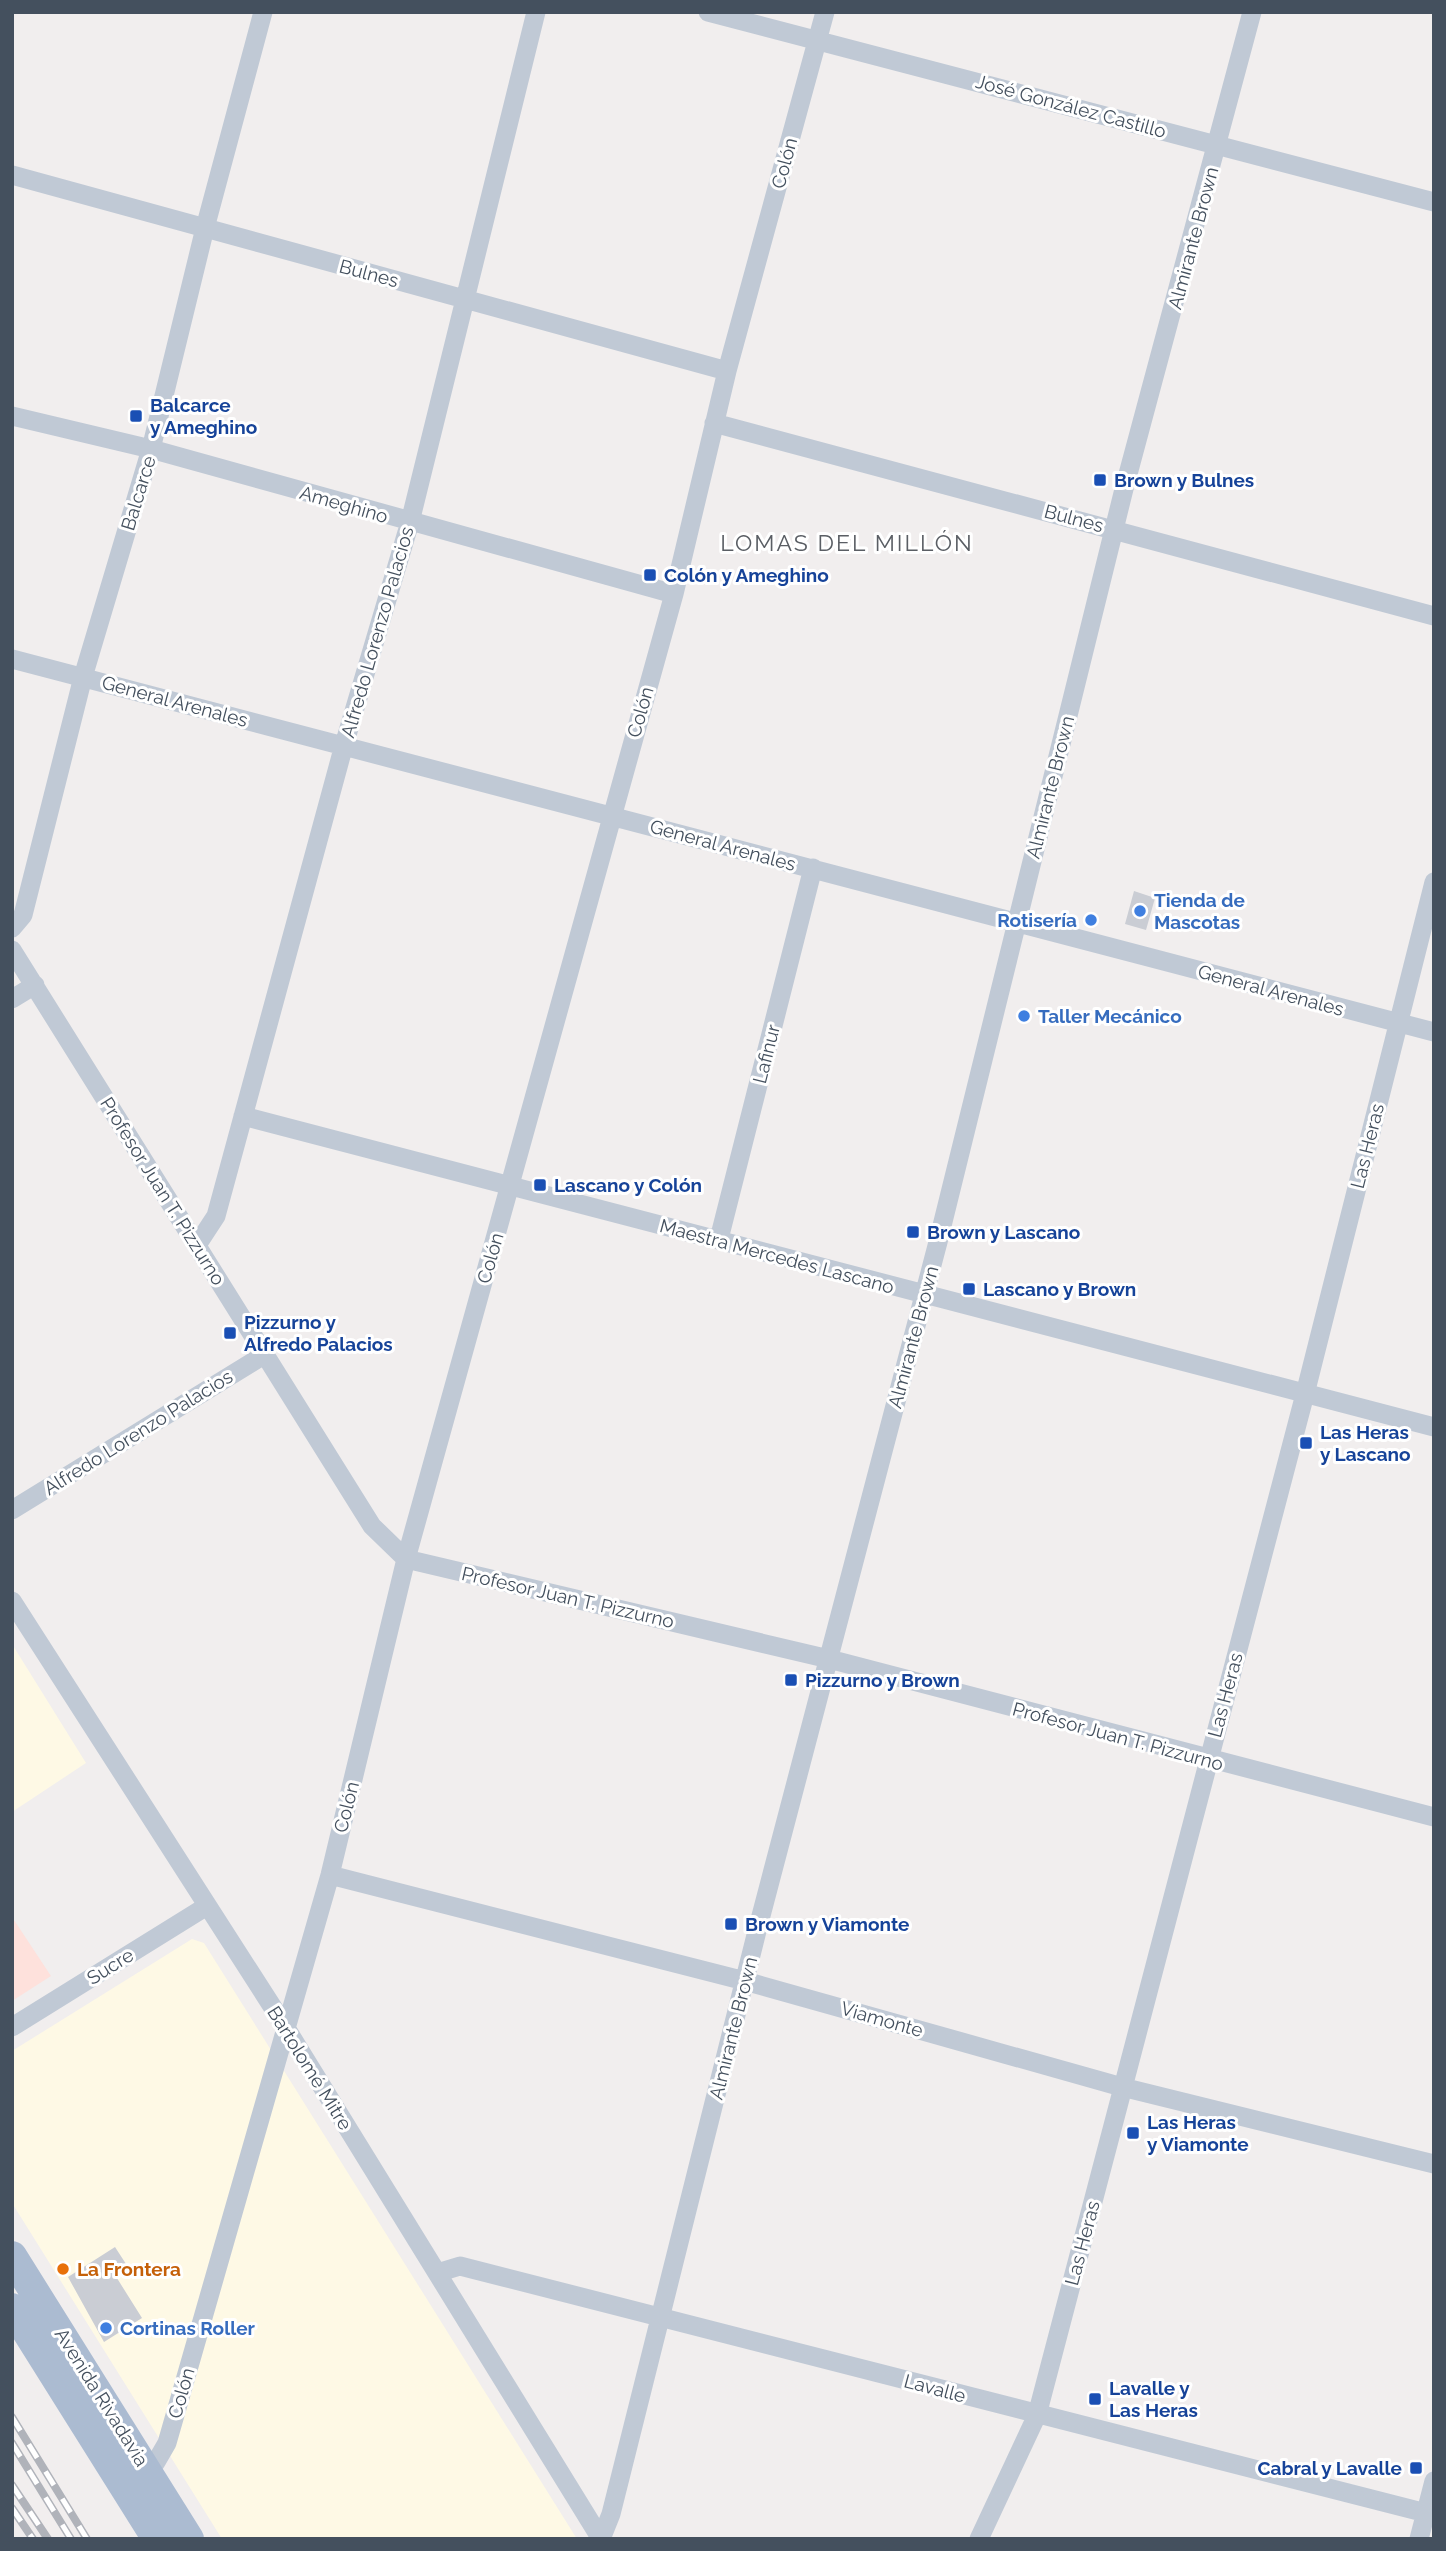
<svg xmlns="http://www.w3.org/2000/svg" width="1446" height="2551" font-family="Raleway,sans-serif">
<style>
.commercial{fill:#fef9e5}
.medical{fill:#fee1dc}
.building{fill:#cacdd4}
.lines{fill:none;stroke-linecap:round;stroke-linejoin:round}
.street{stroke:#c0c9d5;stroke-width:19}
.primary{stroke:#abbbd1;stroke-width:30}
.rail-casing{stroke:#b0b3ba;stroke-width:8}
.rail{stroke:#fff;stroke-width:5;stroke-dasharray:16;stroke-linecap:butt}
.transit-dot{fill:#1a4fb4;stroke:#fff;stroke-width:2.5}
.shop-dot{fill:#3f7fe0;stroke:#fff;stroke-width:2.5}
.food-dot{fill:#e8710a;stroke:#fff;stroke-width:2.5}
.labels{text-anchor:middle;stroke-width:6;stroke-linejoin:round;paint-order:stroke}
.street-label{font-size:19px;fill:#44505e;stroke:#fff}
.transit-label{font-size:19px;font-weight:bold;fill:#164399;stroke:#fff;text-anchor:start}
.shop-label{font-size:19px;font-weight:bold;fill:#366cbe;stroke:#fff;text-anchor:start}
.food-label{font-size:19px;font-weight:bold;fill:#c56008;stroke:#fff;text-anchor:start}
.quarter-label{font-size:23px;letter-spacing:2px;fill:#5a5e64;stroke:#fff}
</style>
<rect width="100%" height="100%" fill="#f1eeee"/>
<path class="commercial" d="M12 1644 86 1763 12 1812Z
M192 1939 204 1943 577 2539H222L12 2203V2051Z"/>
<path class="medical" d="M12 1917 51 1976 12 2001Z"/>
<path class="building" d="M1134 891 1155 898 1146 930 1125 924Z
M115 2247 128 2267 115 2275 142 2318 104 2342 68 2277Z"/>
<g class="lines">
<path class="street" d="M708 12 1434 202
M12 175 727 371
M12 416 151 449 674 594
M714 423 1434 616
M12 659 1434 1032
M12 928 23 915 83 677 151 449 205 228 263 12
M12 950 372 1526 406 1559 829 1659 1434 1817
M12 999 35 985
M243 1116 1434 1427
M719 1239 813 868
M197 1245 216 1216 344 745 410 522 536 12
M12 1510 264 1355
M12 1601 286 2028 601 2539
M330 1875 745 1981 1122 2087 1434 2164
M12 2027 207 1906
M437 2273 460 2266 1434 2515
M139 2476 156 2462 167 2443 330 1875 406 1559 674 594 727 371 825 12
M601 2539 611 2514 757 1931 938 1242 1124 489 1252 12
M979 2539 1037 2415 1305 1394 1434 882
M1419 2539 1434 2481"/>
<path class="primary" d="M12 2256 189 2539
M12 2308 157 2539"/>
<g class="rail-casing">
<path id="rail" d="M12 2417 87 2539
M12 2443 71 2539
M12 2485 48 2539
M12 2508 33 2539"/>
</g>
<use href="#rail" class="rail"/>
</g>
<g class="transit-dot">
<rect x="129" y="409" width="14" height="14" rx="3.5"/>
<rect x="1093" y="473" width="14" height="14" rx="3.5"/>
<rect x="643" y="568" width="14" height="14" rx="3.5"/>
<rect x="533" y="1178" width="14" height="14" rx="3.5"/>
<rect x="906" y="1225" width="14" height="14" rx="3.5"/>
<rect x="962" y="1282" width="14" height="14" rx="3.5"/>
<rect x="223" y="1326" width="14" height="14" rx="3.5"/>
<rect x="1299" y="1436" width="14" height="14" rx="3.5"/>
<rect x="784" y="1673" width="14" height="14" rx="3.5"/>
<rect x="724" y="1917" width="14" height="14" rx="3.5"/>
<rect x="1126" y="2126" width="14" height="14" rx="3.5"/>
<rect x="1088" y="2392" width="14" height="14" rx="3.5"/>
<rect x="1409" y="2461" width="14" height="14" rx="3.5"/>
</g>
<g class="shop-dot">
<circle cx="1140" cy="911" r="7"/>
<circle cx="1091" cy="920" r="7"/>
<circle cx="1024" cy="1016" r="7"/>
<circle cx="106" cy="2328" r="7"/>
</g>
<circle class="food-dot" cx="63" cy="2269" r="7"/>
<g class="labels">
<g class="street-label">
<text transform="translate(1071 106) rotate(15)" y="7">José González Castillo</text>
<text transform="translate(784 163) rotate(-75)" y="7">Colón</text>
<text transform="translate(1193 238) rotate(-75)" y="7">Almirante Brown</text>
<text transform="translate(369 273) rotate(15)" y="7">Bulnes</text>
<text transform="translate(138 493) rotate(-73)" y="7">Balcarce</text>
<text transform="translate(344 504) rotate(16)" y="7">Ameghino</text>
<text transform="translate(1074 518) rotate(15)" y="7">Bulnes</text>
<text transform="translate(377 632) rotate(-74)" y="7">Alfredo Lorenzo Palacios</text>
<text transform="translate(175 701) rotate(15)" y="7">General Arenales</text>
<text transform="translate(640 712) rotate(-74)" y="7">Colón</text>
<text transform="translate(1050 787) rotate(-76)" y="7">Almirante Brown</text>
<text transform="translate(723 845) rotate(15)" y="7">General Arenales</text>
<text transform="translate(1271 990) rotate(15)" y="7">General Arenales</text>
<text transform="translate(766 1054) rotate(-76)" y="7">Lafinur</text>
<text transform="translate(1367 1146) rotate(-76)" y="7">Las Heras</text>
<text transform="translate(163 1191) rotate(58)" y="7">Profesor Juan T. Pizzurno</text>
<text transform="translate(777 1256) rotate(15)" y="7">Maestra Mercedes Lascano</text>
<text transform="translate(490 1258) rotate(-74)" y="7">Colón</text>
<text transform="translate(913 1337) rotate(-75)" y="7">Almirante Brown</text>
<text transform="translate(138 1432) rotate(-32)" y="7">Alfredo Lorenzo Palacios</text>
<text transform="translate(568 1597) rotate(13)" y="7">Profesor Juan T. Pizzurno</text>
<text transform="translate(1225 1695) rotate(-75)" y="7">Las Heras</text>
<text transform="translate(1118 1736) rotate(15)" y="7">Profesor Juan T. Pizzurno</text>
<text transform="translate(346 1807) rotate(-76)" y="7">Colón</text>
<text transform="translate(110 1966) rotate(-32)" y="7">Sucre</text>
<text transform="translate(882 2019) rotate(16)" y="7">Viamonte</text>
<text transform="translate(733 2028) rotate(-76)" y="7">Almirante Brown</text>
<text transform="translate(310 2068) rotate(58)" y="7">Bartolomé Mitre</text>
<text transform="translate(1082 2243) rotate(-75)" y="7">Las Heras</text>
<text transform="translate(935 2388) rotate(15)" y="7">Lavalle</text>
<text transform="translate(181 2393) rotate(-74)" y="7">Colón</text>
<text transform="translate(102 2397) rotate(58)" y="7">Avenida Rivadavia</text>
</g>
<g class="transit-label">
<text x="150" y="412">Balcarce<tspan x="150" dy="22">y Ameghino</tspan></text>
<text x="1114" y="487">Brown y Bulnes</text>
<text x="664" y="582">Colón y Ameghino</text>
<text x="554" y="1192">Lascano y Colón</text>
<text x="927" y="1239">Brown y Lascano</text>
<text x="983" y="1296">Lascano y Brown</text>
<text x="244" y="1329">Pizzurno y<tspan x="244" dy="22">Alfredo Palacios</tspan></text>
<text x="1320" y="1439">Las Heras<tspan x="1320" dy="22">y Lascano</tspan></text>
<text x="805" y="1687">Pizzurno y Brown</text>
<text x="745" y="1931">Brown y Viamonte</text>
<text x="1147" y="2129">Las Heras<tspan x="1147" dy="22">y Viamonte</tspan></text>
<text x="1109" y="2395">Lavalle y<tspan x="1109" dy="22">Las Heras</tspan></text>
<text x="1402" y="2475" text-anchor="end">Cabral y Lavalle</text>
</g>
<g class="shop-label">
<text x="1154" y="907">Tienda de<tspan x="1154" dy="22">Mascotas</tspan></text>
<text x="1077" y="927" text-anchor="end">Rotisería</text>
<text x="1038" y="1023">Taller Mecánico</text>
<text x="120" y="2335">Cortinas Roller</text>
</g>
<g class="food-label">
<text x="77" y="2276">La Frontera</text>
</g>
<g class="quarter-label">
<text x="847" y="551">LOMAS DEL MILLÓN</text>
</g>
</g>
<rect width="1446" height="2551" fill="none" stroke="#44505e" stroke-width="28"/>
</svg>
